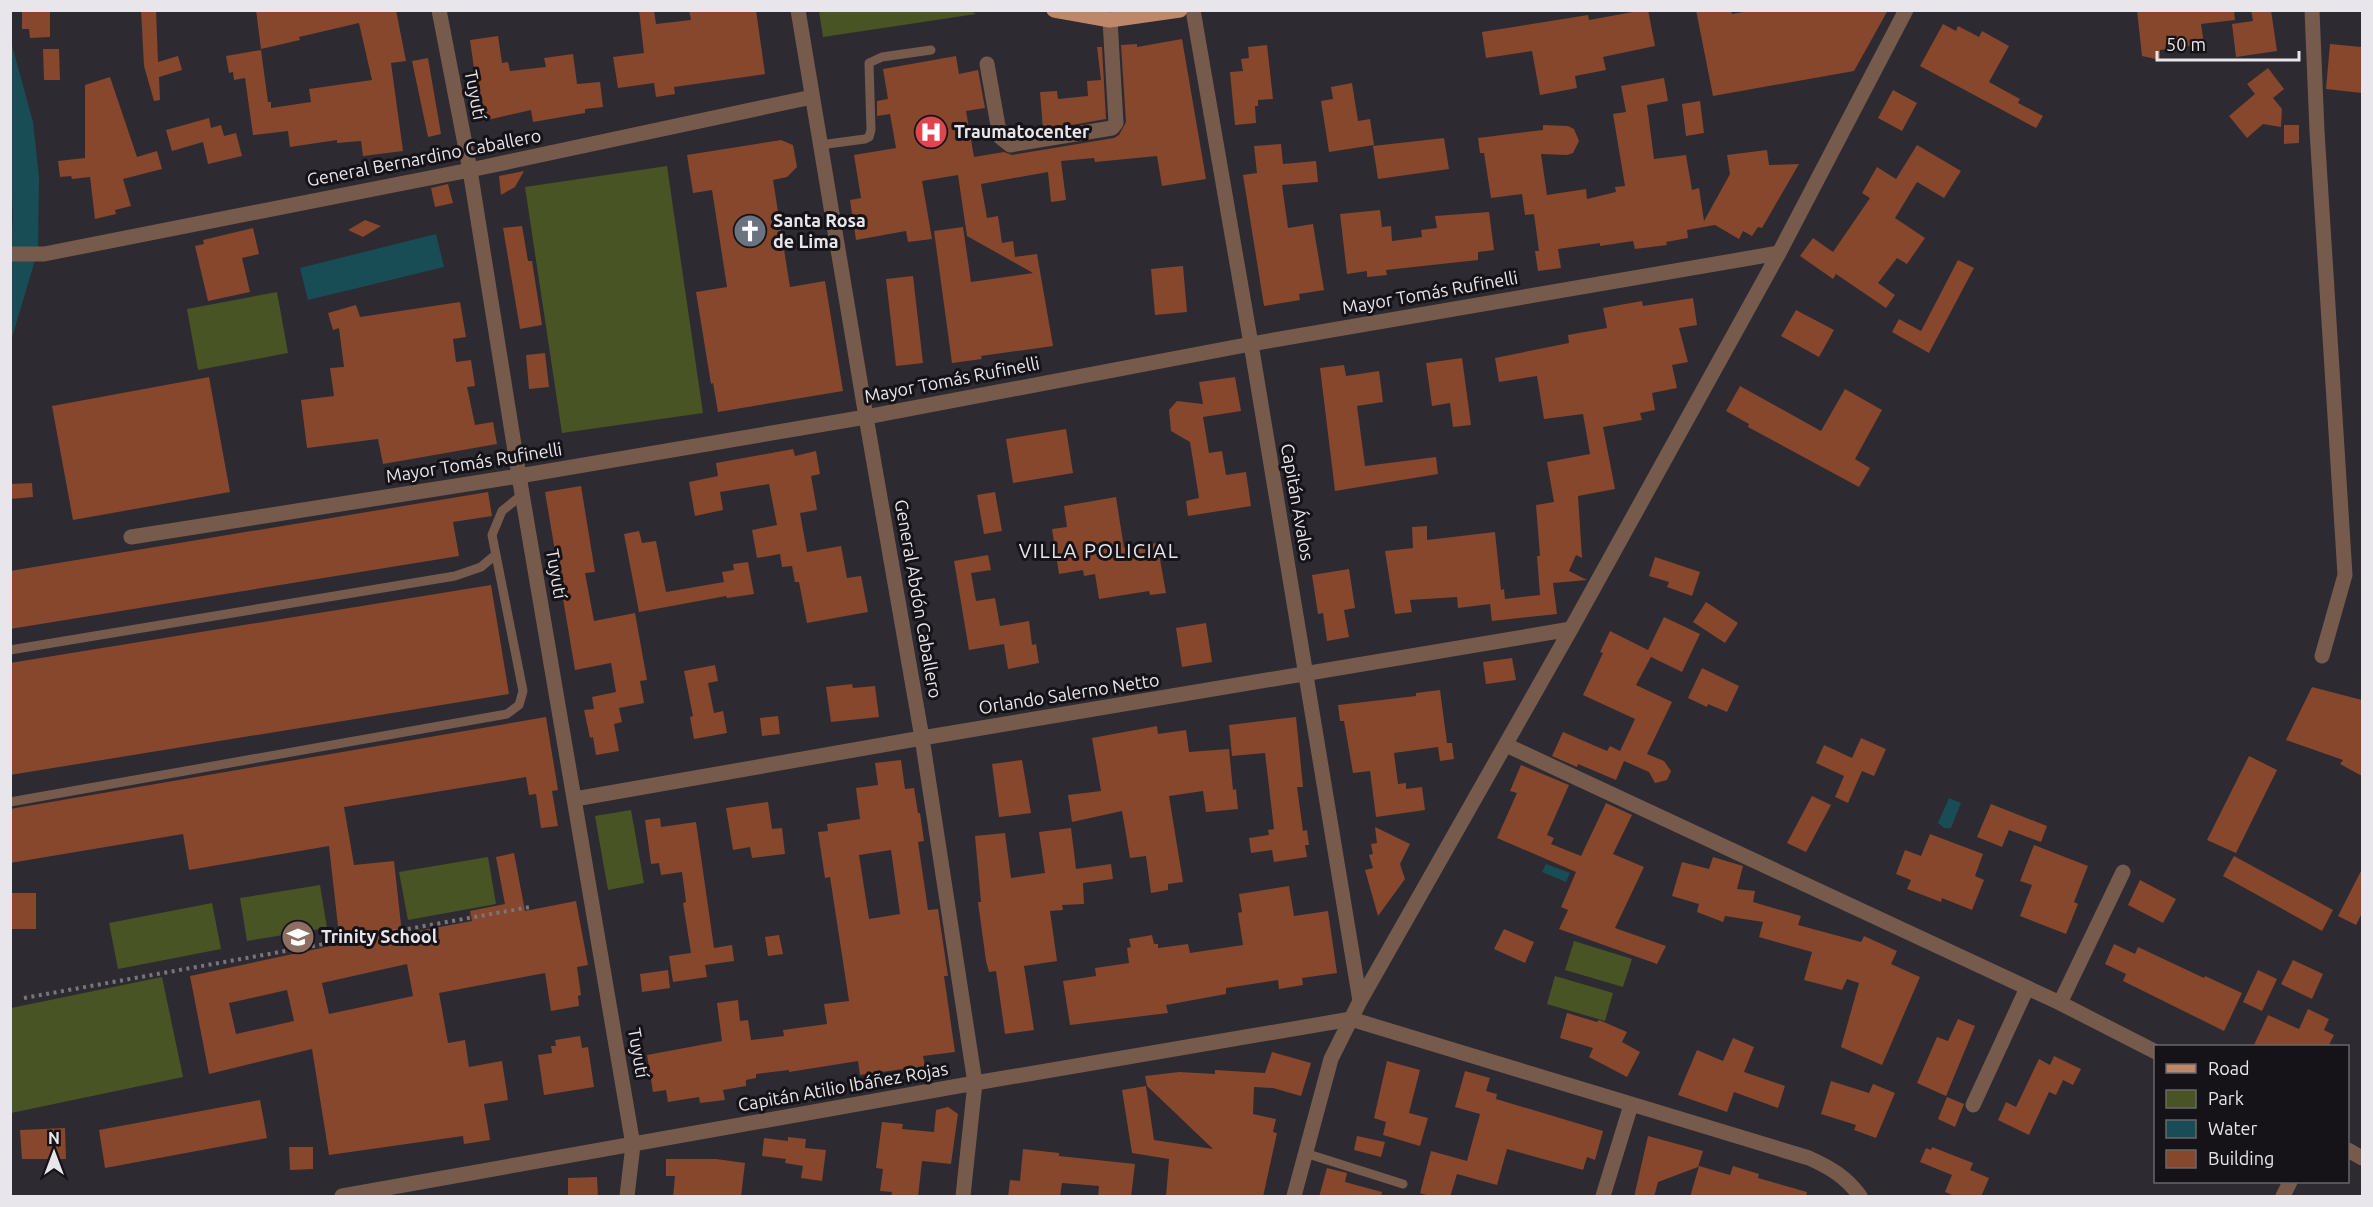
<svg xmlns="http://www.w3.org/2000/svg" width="2373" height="1207" font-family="Ubuntu,sans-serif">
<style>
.green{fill:#495425}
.water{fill:#184d56}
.building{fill:#86472c;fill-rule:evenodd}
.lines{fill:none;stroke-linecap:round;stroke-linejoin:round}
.path{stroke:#78757b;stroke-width:4;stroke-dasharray:3 4.5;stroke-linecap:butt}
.service{stroke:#765a4c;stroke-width:9}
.minor{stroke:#765a4c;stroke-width:15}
.primary{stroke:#bf8769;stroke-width:15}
.labels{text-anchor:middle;stroke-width:6;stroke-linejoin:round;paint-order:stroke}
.street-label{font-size:18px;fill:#e8e6ea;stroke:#151317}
.poi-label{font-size:18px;font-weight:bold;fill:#e8e6ea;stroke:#151317;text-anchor:start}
.neighbourhood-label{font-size:20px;letter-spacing:1.5px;fill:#e8e6ea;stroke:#151317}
</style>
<rect width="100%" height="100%" fill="#2e2a31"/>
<path class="green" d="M969 10 976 14 823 37 819 11Z
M667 166 703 413 562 433 525 187Z
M277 292 288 353 198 370 187 309Z
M631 810 644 883 608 890 595 816Z
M488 857 496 904 408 920 399 872Z
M320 885 327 928 247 941 240 898Z
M212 903 221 949 118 969 109 923Z
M1574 941 1632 959 1623 987 1565 970Z
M1555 976 1613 993 1605 1021 1547 1004Z
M162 977 183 1077 11 1113V1008Z"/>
<path class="water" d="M10 38 33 122 39 177 38 248 11 247 13 217 10 159Z
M436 234 444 267 308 300 300 268Z
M11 259 35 260 11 341Z
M1949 798 1961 803 1951 828H1944L1938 823Z
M1546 864 1570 873 1566 882 1542 872Z"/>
<path class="building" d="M22 10H50V37L30 38 29 29H22Z
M141 10H156L158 62 178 56 182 70 159 77 160 100 154 101 144 66Z
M256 10H396L406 61 391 63 403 151 363 156 361 141 337 143V140L290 147 288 131 253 135 245 78 234 80 233 72 229 73 226 56 261 50 268 102H271V108L311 102 309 89 372 80 359 23 299 37 300 40 261 49Z
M639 10H654L656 24 691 20 689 10H756L765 74 674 87 675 94 656 97 654 83 618 88 613 57 644 53Z
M1633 10H1648L1655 46 1603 57 1606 70 1575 76 1577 88 1540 95 1532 51 1486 58 1482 32 1588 15 1589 20 1633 12Z
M1696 10H1731L1732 14 1755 10H1888L1854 71 1713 96Z
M2137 10H2234L2235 20 2201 24 2204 44 2160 50V60L2142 56Z
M2251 10H2271L2277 51 2236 57 2232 24 2253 21Z
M1943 24 1956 31 1958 26 1979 37 1982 31 2009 46 1989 82 2020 99 2018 103 2043 116 2036 128 1920 66Z
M498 36 502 63 508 62 510 71 546 67 544 58 573 54 577 84 600 82 603 107 585 109V113L533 122 531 110 483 121 472 69 474 68 470 40Z
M1182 39 1206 179 1162 186 1157 156 1095 162 1094 158 1061 161 1066 200 1051 202 1048 172 981 184 987 218 998 216 1002 243 1013 241 1015 257 1037 254 1053 346 981 356 982 359 952 363 934 231 963 227 971 282 1033 273 967 236 958 175 922 181 932 239 908 242 906 231 856 240 850 200 861 198 854 155 896 148 890 114 877 116V101L888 99 883 69 956 56 959 74 978 70 985 108 966 111 974 157 1004 152 1012 155 1114 138 1119 135 1126 122 1121 45 1137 44V47Z
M2330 44 2362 47V93L2326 89Z
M1267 45 1273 99 1258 100V106H1255L1256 123 1235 125 1230 72 1243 71 1241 59 1249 58 1248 47Z
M1097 47H1102L1106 119 1043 130 1040 92 1057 91 1058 99 1088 96 1087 81 1101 80Z
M43 49H59L60 80H44Z
M428 58 441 134 428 137 412 61Z
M2268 68 2284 89 2273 98 2282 109 2281 127 2263 124 2247 138 2229 116 2255 94 2247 84Z
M110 77 137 157 157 151 162 169 123 179 131 206 115 210 116 214 95 219 90 177 72 179 71 176 60 177 58 161 85 158V85Z
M1664 78 1668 101 1647 105 1654 159 1686 155 1692 190 1699 188 1704 221 1730 174 1727 155 1767 150 1769 165 1799 164 1762 228 1758 227 1752 236 1743 231 1739 239 1715 225 1687 230 1688 238 1666 242 1667 245 1635 249 1633 241 1600 246V243L1558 249 1561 268 1538 271 1535 251H1539L1534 214 1525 215 1522 194 1491 198 1484 153H1480L1478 138 1543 130V125L1568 126 1574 129 1579 141 1573 153 1567 155 1541 154 1547 195 1586 189 1587 199 1616 192 1615 187 1625 186 1613 114 1626 112 1621 86Z
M1352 83 1358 121 1370 119 1374 145 1329 152 1321 101 1333 99 1331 87Z
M1893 90 1917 103 1902 131 1878 118Z
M1700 101 1704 133 1686 136 1682 104Z
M209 118 211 128 221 125 224 136 236 133 242 156 208 164 203 142 172 151 166 130Z
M2284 125H2299V143L2284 144Z
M1444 138 1449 169 1378 179 1373 146Z
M781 140 793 145 797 167 787 177 773 180 790 287 825 281 843 391 718 412 713 383 711 384 696 292 727 287 712 190 693 193 687 155Z
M1281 144 1283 164 1316 161 1318 182 1282 185 1288 228 1313 224 1324 290 1299 294 1300 300 1264 306 1243 175 1257 173 1254 146Z
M1917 145 1961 171 1944 198 1917 182 1895 218 1925 238 1907 264 1897 258 1878 283 1895 295 1886 308 1836 274 1833 279 1800 256 1813 238 1833 252 1870 198 1862 193 1877 167 1896 179Z
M524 171 515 187 501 195 499 176Z
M448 184 453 203 435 207 431 188Z
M1380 210 1382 227 1391 226 1392 241 1422 237 1421 230 1437 228 1435 216 1489 212 1494 250 1478 252V260L1386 270 1387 275 1367 277V271L1347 274 1340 214Z
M365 220 381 226 363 237 348 230Z
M522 226 528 261H532L542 325 520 329 503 228Z
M253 228 259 254 242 258 250 292 208 301 195 246 204 244 203 240Z
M1958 260 1974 268 1929 353 1892 332 1899 319 1921 331Z
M1183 266 1187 312 1155 315 1151 269Z
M913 276 923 363 896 366 886 279Z
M1693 298 1697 325 1679 328 1688 362 1672 365 1677 388 1652 393 1655 410 1640 413 1642 420 1603 427 1615 489 1578 496 1582 558 1576 555 1569 571 1587 580 1553 583 1557 614 1492 621 1490 604 1458 608 1457 597 1410 600 1412 612 1395 614 1385 551 1413 548 1412 527 1427 526V540L1495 532 1501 590 1504 589 1505 599 1540 595 1537 556H1540L1536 505 1554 502 1547 462 1590 454 1583 414 1544 419 1537 376 1499 382 1495 358 1569 343 1568 335 1607 328 1603 308 1642 301 1643 306Z
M460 302 466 337 453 339 456 362 471 360 475 386 467 387 475 425 493 422 497 444 383 464 378 439 307 448 301 400 334 396 330 368 344 367 339 328 333 330 328 313 356 305 360 317Z
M1796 310 1834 330 1819 357 1781 336Z
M545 353 549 387 529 389 526 355Z
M1462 358 1471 425 1453 427 1450 403 1432 406 1426 363Z
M1344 365 1346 376 1379 371 1383 402 1357 406 1365 466 1436 457 1438 474 1335 491 1320 368Z
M209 377 230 492 73 520 52 406Z
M1235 377 1241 411 1203 417 1209 453 1222 451 1226 475 1246 472 1251 506 1188 516 1186 501 1199 498 1190 442 1171 431 1169 410 1177 401 1203 404 1199 382Z
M1740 386 1821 431 1845 389 1882 410 1855 459 1870 468 1859 487 1748 427 1749 424 1726 411Z
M1066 429 1073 473 1013 483 1006 439Z
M793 449 795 456 816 451 820 474 811 476 817 510 800 513 807 552 841 546 847 578 861 576 868 612 807 623 799 582H795L792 566 782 567 780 554 757 558 752 530 777 525 769 484 720 492 723 510 695 516 689 482 718 476 716 463Z
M32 483 33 497 10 499V484Z
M581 486 595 572 585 573 594 621 635 613 647 680 640 681 644 703 619 708 622 722 614 724 619 751 596 755 593 737 590 738 584 710 594 709 592 697 616 692 611 663 575 670 545 492Z
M488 492 492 516 453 522 459 556 10 629V571Z
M995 492 1002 531 984 534 977 495Z
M1116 497 1124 548 1157 543 1166 593 1150 595 1149 591 1099 599 1095 574 1084 576 1083 570 1059 574 1052 529 1067 527 1064 506Z
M639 531 642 543 656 541 666 592 724 582 722 572 734 570 733 564 748 562 754 594 727 598 726 596 639 612 624 534Z
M988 555 991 570 971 573 976 601 995 598 1000 626 1029 621 1032 645 1036 644 1039 663 1008 669 1004 644 969 650 954 561Z
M1655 557 1700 572 1692 596 1667 587 1669 582 1649 576Z
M1349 569 1355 608 1344 610 1349 637 1327 641 1323 613 1318 614 1312 575Z
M491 585 509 694 10 775V663Z
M1706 602 1738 623 1725 643 1693 622Z
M1664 617 1700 634 1682 672 1651 657 1636 685 1672 702 1647 754 1664 761 1671 771 1667 780 1655 783 1649 772 1624 761 1616 780 1578 764 1577 767 1552 756 1563 732 1607 751 1610 746 1620 751 1635 719 1583 695 1603 653 1600 652 1610 631 1648 650Z
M1206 623 1212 662 1182 667 1176 628Z
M1512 658 1516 680 1486 684 1483 662Z
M715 665 718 681 708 683 714 713 723 711 727 733 694 739 690 717 693 716 684 671Z
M1702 668 1739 686 1727 712 1708 704 1707 707 1688 698Z
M852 684 853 688 875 686 879 717 831 722 826 687Z
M2312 687 2362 700V776L2340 764 2343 760 2286 740Z
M1440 690 1447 743H1452L1454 759 1440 761 1438 747 1394 753 1398 784 1406 783V789L1422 787 1425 810 1376 817 1370 771 1353 773 1344 721H1340L1338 705 1416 696V693Z
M778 716 780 734 762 736 760 718Z
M546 717 558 790 552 791 558 826 541 828 536 794 529 795 526 777 344 807 354 865 394 861 402 934 472 921 470 911 505 904 496 857 514 853 525 911 576 901 588 965 577 967 581 995 578 996 579 1006 551 1011 545 973 439 993 448 1043 465 1040 469 1067 502 1061 508 1100 484 1104 490 1140 464 1144 463 1136 329 1155 312 1049 209 1074 190 976 340 944 329 846 189 870 183 834 10 863V809ZM407 964 413 996 329 1014 322 983ZM287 990 294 1021 236 1034 229 1003Z
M1296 717 1303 787H1297L1303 831 1307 830 1309 845H1305L1307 857 1274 862 1272 850 1251 853 1249 838 1269 835 1268 830 1274 829 1265 753 1232 756 1229 725Z
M1157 726 1158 734 1186 730 1189 752 1229 749 1233 790 1236 789 1238 809 1206 812 1203 791 1169 796 1183 882 1168 884V890L1151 893 1146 856 1130 858 1122 811 1072 822 1068 795 1101 791 1092 738Z
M1861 738 1886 749 1874 776 1862 771 1848 803 1835 797 1844 776 1816 763 1824 745 1852 758Z
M2249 756 2277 770 2236 853 2207 840Z
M901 760 905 789 914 788 918 813H920L924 841 918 842 928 910 938 909 948 976H944L955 1052 923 1056 925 1066 860 1075 858 1061 789 1072V1070L756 1074V1078L746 1080V1086L723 1090 725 1100 700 1103 699 1097 668 1102 666 1090 653 1092 647 1055 722 1041 717 1003 738 1000 740 1021 748 1020 751 1040 784 1036 783 1030 827 1024 824 1004 849 1001 830 877 825 878 818 832 828 831 827 824 860 819 856 788 878 785 875 763ZM891 850 900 914 869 919 859 855Z
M1022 760 1031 813 999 817 992 764Z
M1521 765 1569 785 1547 835 1554 838 1551 844 1581 856 1606 803 1632 815 1613 854 1644 867 1615 928 1666 946 1657 964 1559 929 1568 910 1561 907 1576 872 1497 838 1517 793 1510 791Z
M1812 796 1831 805 1806 852 1787 843Z
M768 802 772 829 782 828 785 854 752 858 750 847 733 850 726 808Z
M1991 804 2047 826 2041 842 2009 830 2002 847 1977 837Z
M660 818 661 827 696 822 714 948 732 945 734 961 705 965 707 977 673 982 669 956 691 953 683 903 686 902 682 872 661 875 659 863 651 864 645 820Z
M1375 827 1410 844 1400 864 1405 879 1378 916 1365 870 1373 868 1369 855 1373 854 1371 844 1377 843Z
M1071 828 1076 869 1111 864 1113 879 1083 883 1084 904 1062 905 1063 910 1050 911 1057 961 1024 966 1034 1030 1005 1034 996 971 989 972 986 961 978 902H981L975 836 1005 833 1011 878 1045 873 1039 832Z
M1930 834 1983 854 1975 876 1984 880 1972 910 1942 898 1941 902 1907 889 1911 880 1896 874 1905 850 1921 856Z
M2034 845 2088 866 2074 902 2078 904 2066 934 2020 916 2032 885 2020 881Z
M2234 856 2333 910 2322 931 2223 876Z
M1713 857 1743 866 1737 889 1755 891 1753 902 1801 916 1798 925 1861 942 1864 936 1897 951 1891 964 1920 977 1882 1065 1841 1047 1859 983 1847 979 1842 990 1804 980 1812 952 1759 937 1763 922 1725 916 1723 922 1697 912 1699 904 1672 896 1682 862 1709 869Z
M2362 869V913L2356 925 2338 916Z
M2140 880 2176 899 2163 923 2128 905Z
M1289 886 1294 916 1328 911 1337 973 1302 978 1303 985 1279 989 1278 980 1226 988V994L1166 1005 1168 1013 1070 1025 1063 981 1096 976 1095 968 1129 963 1127 948 1131 947 1129 939 1152 935 1154 944H1158V948L1188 944 1190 953 1243 945 1238 913 1242 912 1239 894Z
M10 893H36V929H10Z
M1504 929 1534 942 1525 963 1494 949Z
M779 935 783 954 768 956 765 937Z
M2114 944 2135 954 2138 947 2204 978 2205 976 2242 993 2224 1031 2123 981 2126 974 2105 964Z
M2293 960 2323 974 2312 999 2281 984Z
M668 970 670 988 642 992 640 974Z
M2258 970 2277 979 2262 1011 2243 1002Z
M2308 1009 2329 1019 2324 1030 2334 1035 2328 1047H2253L2268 1015 2299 1029Z
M1567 1013 1597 1022 1599 1020 1627 1032 1622 1042 1640 1052 1627 1077 1589 1057 1593 1048 1560 1038Z
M1958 1019 1975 1026 1946 1096 1917 1083 1937 1037 1948 1041Z
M580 1036 582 1048 588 1047 594 1087 544 1095 538 1055 552 1053 551 1046H556L555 1040Z
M1733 1038 1754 1047 1744 1072 1785 1086 1778 1108 1734 1092 1727 1112 1678 1095 1697 1050 1723 1061Z
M1272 1052 1311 1063 1301 1096 1273 1088 1254 1087 1253 1114 1276 1119 1273 1132 1277 1133 1263 1197H1166L1169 1159 1132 1153 1122 1090 1146 1086 1154 1140 1213 1149 1147 1086 1145 1076 1179 1072 1215 1074V1070L1265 1073Z
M2054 1056 2081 1069 2073 1085 2063 1080 2056 1095 2049 1092 2029 1135 1998 1120 2006 1102 2016 1107 2039 1059 2050 1065Z
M1387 1061 1420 1070 1409 1113 1428 1118 1420 1146 1383 1135 1386 1122 1374 1118Z
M1465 1071 1490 1078 1486 1091 1497 1094 1496 1099 1603 1131 1595 1160 1587 1157 1583 1170 1507 1149 1497 1185 1457 1174 1450 1197H1432L1420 1193 1431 1151 1467 1161 1480 1114 1455 1107Z
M1831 1081 1869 1093 1873 1084 1895 1093 1876 1138 1854 1130 1856 1125 1821 1114Z
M1947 1097 1964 1104 1955 1127 1938 1119Z
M260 1100 267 1138 105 1168 99 1130Z
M948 1107 958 1114 951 1164 922 1161 918 1197H891L892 1192 880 1191 883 1169 876 1168 882 1122 903 1124 902 1129 934 1132 936 1110Z
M65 1128 66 1159H22L20 1130Z
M1357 1136 1385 1142 1381 1157 1354 1150Z
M1648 1136 1703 1151 1698 1167 1658 1182 1654 1197H1634Z
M788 1137 806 1139 805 1148 826 1150 822 1181 801 1178 803 1166 785 1163 786 1159 762 1156 764 1138 788 1141Z
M289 1147H313V1169L290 1170Z
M1932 1147 1973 1163 1970 1170 1989 1178 1981 1197H1957L1945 1192 1952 1175 1920 1162 1926 1148 1931 1150Z
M1023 1149 1059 1153V1156L1135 1164 1131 1197H1098L1099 1186 1062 1183 1060 1197H1008L1010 1180 1020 1181Z
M666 1159H716L745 1163 741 1197H673L675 1176H666Z
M1699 1166 1730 1175 1733 1166 1759 1174 1758 1178 1807 1192 1806 1197H1690Z
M1327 1168 1347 1173 1345 1182 1382 1192 1381 1197H1319Z
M597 1177 598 1197H568V1178Z"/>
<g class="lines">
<path class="path" d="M24 998 530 907"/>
<path class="service" d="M820 145 865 139 869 137 871 130 869 63 882 57 931 50
M10 650 455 576 481 567 494 556
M10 802 507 714 519 705 523 691 492 535 502 511 523 494
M1305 1153 1403 1184"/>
<path class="minor" d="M439 10 470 170 519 476 633 1145 627 1196
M798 10 866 417 922 738 975 1083 963 1196
M1193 10 1251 344 1360 1001
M2312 10 2317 131 2345 575 2322 656
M987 64 1000 137 1010 145 1112 128 1116 123 1110 20
M10 254H44L470 170 812 97
M131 537 519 476 866 417 1251 344 1779 253
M1506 745 2060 1003 2156 1052
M575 799 922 738 1571 629
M2060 1003 2123 872
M1973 1105 2027 988
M2348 1150 2362 1158
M342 1196 975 1083 1351 1019 1809 1158C1831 1168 1846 1177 1860 1196
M1294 1196 1331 1059 1360 1001 1571 629 1779 253 1906 10
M1603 1196 1631 1105
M2283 1196 2290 1182"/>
<path class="primary" d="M1054 10 1110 20 1180 10"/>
</g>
<defs>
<g id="hospital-disc" transform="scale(1.725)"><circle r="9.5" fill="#e0444e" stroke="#151317"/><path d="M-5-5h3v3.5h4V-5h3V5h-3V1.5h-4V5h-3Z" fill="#fff"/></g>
<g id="church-disc" transform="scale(1.725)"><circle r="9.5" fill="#6b7280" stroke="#151317"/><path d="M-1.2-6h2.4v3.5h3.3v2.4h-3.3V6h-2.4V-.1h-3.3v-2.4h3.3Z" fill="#fff"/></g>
<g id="school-disc" transform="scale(1.725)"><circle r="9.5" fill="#8d6e63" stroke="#151317"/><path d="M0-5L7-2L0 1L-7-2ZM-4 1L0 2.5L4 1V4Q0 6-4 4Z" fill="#fff"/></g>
</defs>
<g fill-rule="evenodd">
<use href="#hospital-disc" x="931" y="132"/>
<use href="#church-disc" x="750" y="231"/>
<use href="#school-disc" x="298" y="937"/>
</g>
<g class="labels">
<g class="street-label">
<text transform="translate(475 95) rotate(79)" y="6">Tuyutí</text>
<text transform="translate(424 158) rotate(-11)" y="6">General Bernardino Caballero</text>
<text transform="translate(1430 293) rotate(-10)" y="6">Mayor Tomás Rufinelli</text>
<text transform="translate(952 380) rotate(-11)" y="6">Mayor Tomás Rufinelli</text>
<text transform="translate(474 463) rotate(-9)" y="6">Mayor Tomás Rufinelli</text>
<text transform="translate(1297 502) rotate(80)" y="6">Capitán Ávalos</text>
<text transform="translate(556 574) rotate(80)" y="6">Tuyutí</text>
<text transform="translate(918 599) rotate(80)" y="6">General Abdón Caballero</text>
<text transform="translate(1069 694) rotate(-9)" y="6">Orlando Salerno Netto</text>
<text transform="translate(638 1053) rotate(80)" y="6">Tuyutí</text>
<text transform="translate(843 1087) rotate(-10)" y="6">Capitán Atilio Ibáñez Rojas</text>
</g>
<g class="poi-label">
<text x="954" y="138">Traumatocenter</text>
<text x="773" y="227">Santa Rosa<tspan x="773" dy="21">de Lima</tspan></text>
<text x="321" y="943">Trinity School</text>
</g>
<g class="neighbourhood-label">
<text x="1099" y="558">VILLA POLICIAL</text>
</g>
</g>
<rect width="2373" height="1207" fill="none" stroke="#e8e6ea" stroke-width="24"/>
<rect x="2154" y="1045" width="195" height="138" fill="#151317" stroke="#69676b" stroke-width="1.5"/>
<rect x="2166" y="1064" width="30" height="9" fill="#bf8769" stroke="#69676b" stroke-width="1.5"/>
<text x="2208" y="1075" font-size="18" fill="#e8e6ea">Road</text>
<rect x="2166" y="1090" width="30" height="18" fill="#495425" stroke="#69676b" stroke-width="1.5"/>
<text x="2208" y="1105" font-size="18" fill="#e8e6ea">Park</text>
<rect x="2166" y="1120" width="30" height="18" fill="#184d56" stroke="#69676b" stroke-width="1.5"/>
<text x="2208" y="1135" font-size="18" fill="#e8e6ea">Water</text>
<rect x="2166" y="1150" width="30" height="18" fill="#86472c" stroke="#69676b" stroke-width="1.5"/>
<text x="2208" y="1165" font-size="18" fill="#e8e6ea">Building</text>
<g transform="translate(54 1153)" stroke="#151317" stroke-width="4.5" paint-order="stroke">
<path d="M0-4.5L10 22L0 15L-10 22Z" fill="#e8e6ea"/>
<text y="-9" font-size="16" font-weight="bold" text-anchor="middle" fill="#e8e6ea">N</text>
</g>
<path d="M2157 51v9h142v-9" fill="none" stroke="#e8e6ea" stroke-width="3"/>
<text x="2166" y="51" font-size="18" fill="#e8e6ea" stroke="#151317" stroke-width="4.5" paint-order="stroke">50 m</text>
</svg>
